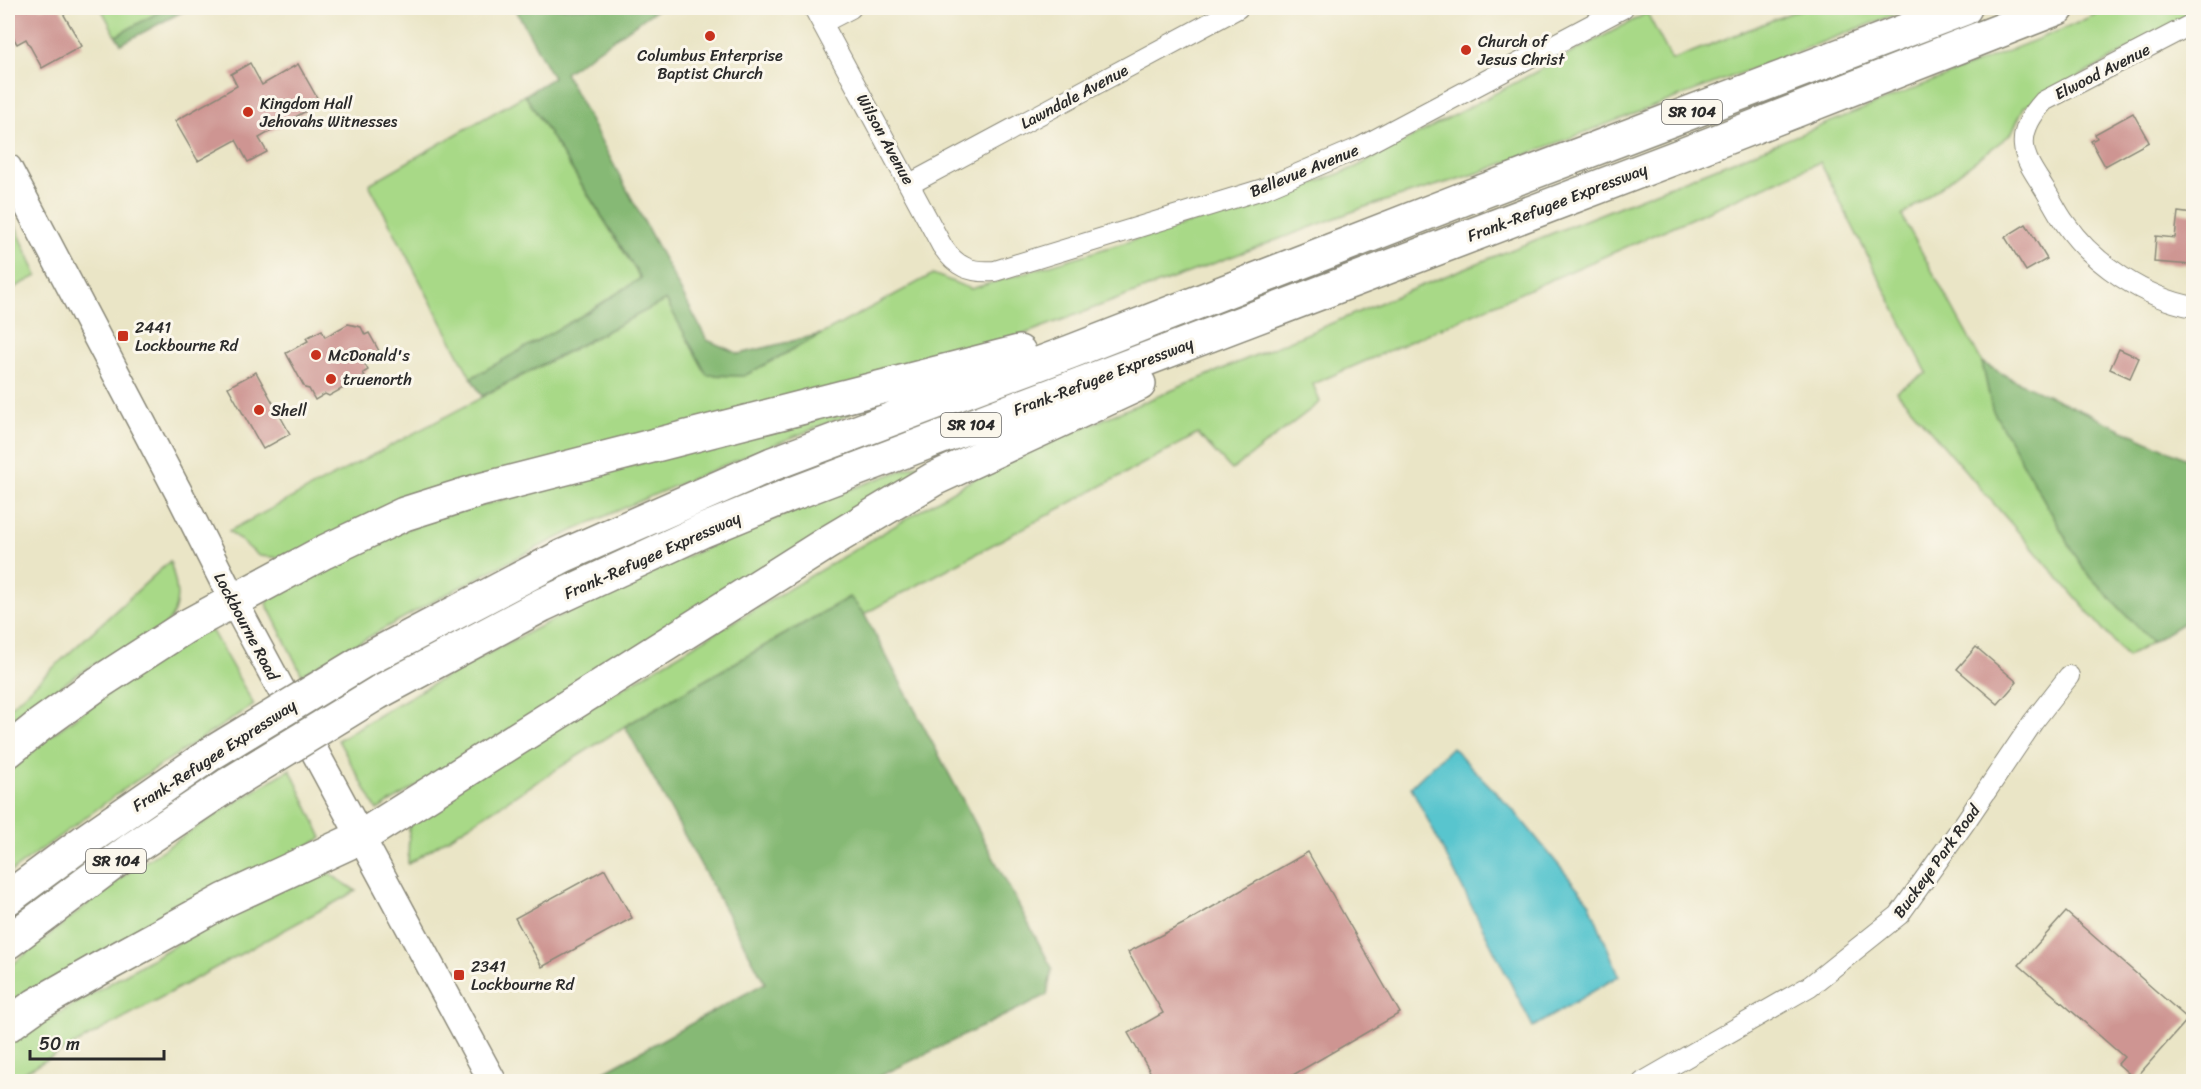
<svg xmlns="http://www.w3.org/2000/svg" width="2201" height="1089" font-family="Sriracha,sans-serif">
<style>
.green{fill:#a8d987;stroke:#6a8259;stroke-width:1.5}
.forest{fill:#86b974;stroke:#587250;stroke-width:1.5}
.water{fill:#58c5ce;stroke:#42787c;stroke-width:1.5}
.building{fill:#ce9592}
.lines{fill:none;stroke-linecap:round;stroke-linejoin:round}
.street-casing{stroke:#8a8878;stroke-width:22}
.secondary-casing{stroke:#8a8878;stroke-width:30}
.highway-casing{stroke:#8a8878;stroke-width:36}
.street{stroke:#fff;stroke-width:20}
.secondary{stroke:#fff;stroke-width:27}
.highway{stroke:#fff;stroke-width:33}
.highway-bridge-casing{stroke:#8a8878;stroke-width:36;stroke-linecap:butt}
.highway-bridge{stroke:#fff;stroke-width:33}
.poi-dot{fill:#c8321e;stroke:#fbf7ec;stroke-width:2}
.labels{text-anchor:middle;stroke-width:6;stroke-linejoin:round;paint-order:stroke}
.shield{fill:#fbf7ec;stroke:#696865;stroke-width:1.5}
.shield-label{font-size:15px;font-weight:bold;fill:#2b2b2b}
.poi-label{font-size:16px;fill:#2b2b2b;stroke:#fbf7ec;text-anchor:start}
.street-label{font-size:16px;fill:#2b2b2b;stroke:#fbf7ec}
</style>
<rect width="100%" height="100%" fill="#fbf7ec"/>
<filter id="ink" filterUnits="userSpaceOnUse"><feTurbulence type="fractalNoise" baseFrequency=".0167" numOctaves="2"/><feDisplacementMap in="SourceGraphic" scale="12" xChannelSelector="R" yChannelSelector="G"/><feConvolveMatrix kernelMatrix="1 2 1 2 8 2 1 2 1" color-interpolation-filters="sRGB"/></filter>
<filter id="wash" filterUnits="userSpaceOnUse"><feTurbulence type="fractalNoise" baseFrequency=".008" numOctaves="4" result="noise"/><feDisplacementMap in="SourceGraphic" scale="24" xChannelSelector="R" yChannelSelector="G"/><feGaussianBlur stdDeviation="1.35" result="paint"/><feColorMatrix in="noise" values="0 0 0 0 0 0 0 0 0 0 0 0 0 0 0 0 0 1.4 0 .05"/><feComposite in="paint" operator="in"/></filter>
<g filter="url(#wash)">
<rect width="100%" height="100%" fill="#eae5c6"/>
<path class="green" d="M101 8H166L116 36Z
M1803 8H1912L1478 173 1365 207 984 349 280 558 259 556 229 531 666 300 707 375 744 376 933 274 971 289 1286 194 1354 168 1647 13 1672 60Z
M2108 8H2193V14L2024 107 2011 134 1902 216 1982 362 1992 409 2084 570 2152 642 2127 657 1896 391 1927 373 1820 162 1313 384 1320 402 1232 470 1198 434 864 614 849 597 625 726 408 864 409 826 425 806 980 475 1075 431 1418 287 2073 25Z
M525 95 641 279 583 315 471 378 369 184Z
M8 208 37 276 8 291Z
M850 407 851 414C760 450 669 487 579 528 484 572 393 623 302 675L266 603 271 597 341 557 431 519Z
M991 438 377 810 338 740C467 660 605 590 745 531 825 497 908 468 991 438Z
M170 561C175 580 182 599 171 618 157 642 105 656 82 672 54 689 31 712 8 733V709Z
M212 631 254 705 131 784 8 874V767L190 634Z
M290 769 322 838 8 1017V968L119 879 229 806Z
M327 872 356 891 8 1081V1043L206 927 293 881Z"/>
<path class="forest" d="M166 8H189L121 44 116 36Z
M515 8H659L565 73 707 340 739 354 821 334 744 376 707 375 666 300 482 396 471 378 583 315 641 278 525 95 553 78Z
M1982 362 2008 377 2189 460 2194 469 2193 617 2152 642 2084 570 1992 409Z
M850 597 864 614 1052 968 1047 995 870 1081H587L765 983 625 726Z"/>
<path class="water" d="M1452 747 1515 812 1589 902 1619 976 1533 1027 1411 787Z"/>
<g id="blocks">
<path class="building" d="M9 8H60L82 46 42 68 26 39 17 44 8 28V20L14 16Z
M250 63 262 85 298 64 320 103 259 138 267 152 248 162 236 140 198 161 175 121 237 86 231 74Z
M2133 113 2149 142 2105 166 2091 141 2097 138 2095 134Z
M2178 212 2193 214V265L2154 262 2156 236 2175 238Z
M2026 224 2047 259 2026 271 2005 237Z
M348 324 361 327 365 335 369 333 379 351 363 361 368 370 363 373 365 376 329 396 325 394 315 400 309 389 305 388 286 353 308 341 306 338 322 330 325 337Z
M2119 349 2139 358 2130 378 2110 369Z
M256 372 290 434 263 449 228 387Z
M1976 647 2017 682 1998 704 1957 669Z
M1308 852 1400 1013 1281 1082H1156L1128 1033 1163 1013 1128 952 1183 924Z
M605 869 632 918 542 967 515 918Z
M2066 912 2188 1019 2135 1079 2118 1064 2124 1057 2019 965Z"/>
</g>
</g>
<g filter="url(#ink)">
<use href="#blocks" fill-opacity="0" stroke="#8a8878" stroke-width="1.5"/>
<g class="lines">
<g class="street-casing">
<path id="street" d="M814 8 942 246C956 267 970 273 995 271L1263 189 1361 147 1623 8
M822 23 851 8
M2194 23 2044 101C2033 113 2022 129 2024 146 2025 161 2036 175 2044 188 2051 199 2057 212 2065 223 2093 264 2145 298 2194 307
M910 184 1238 8
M1643 1082 1810 986 1899 915 1964 824 2033 722 2069 676"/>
</g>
<g class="secondary-casing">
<path id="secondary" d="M8 168 181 497 234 602 493 1082"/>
</g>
<g class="highway-casing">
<path id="highway" d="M362 662 563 556 772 464 1070 352 1468 197 1965 8
M379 692 542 605 702 531 792 494 1677 157 2058 8
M8 751 40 725 100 682 185 627 324 552 404 514 480 490 1019 352
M8 898 85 841 212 753
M8 942 132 849 229 784
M8 1025 36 1005 99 969 225 900 361 837 827 543 934 479 1139 384"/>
</g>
<use href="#street" class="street"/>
<use href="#secondary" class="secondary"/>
<use href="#highway" class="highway"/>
<g class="highway-bridge-casing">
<path id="highway-bridge" d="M212 753 362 662
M229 784 379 692"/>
</g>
<use href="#highway-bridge" class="highway-bridge"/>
</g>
</g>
<g class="poi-dot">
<circle cx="710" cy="36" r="6"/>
<circle cx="1466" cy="50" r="6"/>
<circle cx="248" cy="112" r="6"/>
<rect x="117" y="330" width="12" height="12" rx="3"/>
<circle cx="316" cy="355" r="6"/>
<circle cx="331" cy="379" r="6"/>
<circle cx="259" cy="410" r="6"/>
<rect x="453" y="969" width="12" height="12" rx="3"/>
</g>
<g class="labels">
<g class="shield">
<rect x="1662" y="100" width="60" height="24" rx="4.5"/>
<rect x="941" y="413" width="60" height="24" rx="4.5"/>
<rect x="86" y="849" width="60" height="24" rx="4.5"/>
</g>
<g class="shield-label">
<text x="1692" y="117">SR 104</text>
<text x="971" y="430">SR 104</text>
<text x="116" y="866">SR 104</text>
</g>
<g class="poi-label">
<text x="1478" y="47">Church of<tspan x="1478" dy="18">Jesus Christ</tspan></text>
<text x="710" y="61" text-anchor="middle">Columbus Enterprise<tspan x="710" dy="18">Baptist Church</tspan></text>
<text x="260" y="109">Kingdom Hall<tspan x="260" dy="18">Jehovahs Witnesses</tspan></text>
<text x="135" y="333">2441<tspan x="135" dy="18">Lockbourne Rd</tspan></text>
<text x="328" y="361">McDonald's</text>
<text x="343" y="385">truenorth</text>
<text x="271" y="416">Shell</text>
<text x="471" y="972">2341<tspan x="471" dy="18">Lockbourne Rd</tspan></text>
</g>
<g class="street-label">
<text transform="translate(2102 71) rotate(-27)" y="6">Elwood Avenue</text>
<text transform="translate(1074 96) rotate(-28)" y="6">Lawndale Avenue</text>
<text transform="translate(886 139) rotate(61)" y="6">Wilson Avenue</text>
<text transform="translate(1304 170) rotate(-22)" y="6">Bellevue Avenue</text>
<text transform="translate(1557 202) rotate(-21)" y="6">Frank-Refugee Expressway</text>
<text transform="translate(1103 376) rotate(-21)" y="6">Frank-Refugee Expressway</text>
<text transform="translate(652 555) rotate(-24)" y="6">Frank-Refugee Expressway</text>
<text transform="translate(247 626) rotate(62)" y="6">Lockbourne Road</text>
<text transform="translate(214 755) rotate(-33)" y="6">Frank-Refugee Expressway</text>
<text transform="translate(1936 861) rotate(-54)" y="6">Buckeye Park Road</text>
</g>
</g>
<rect width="2201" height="1089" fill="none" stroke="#fbf7ec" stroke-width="30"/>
<path d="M30 1050v9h134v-9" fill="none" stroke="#2b2b2b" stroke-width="3"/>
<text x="39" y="1050" font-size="18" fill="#2b2b2b" stroke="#fbf7ec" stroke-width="4.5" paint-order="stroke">50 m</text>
</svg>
